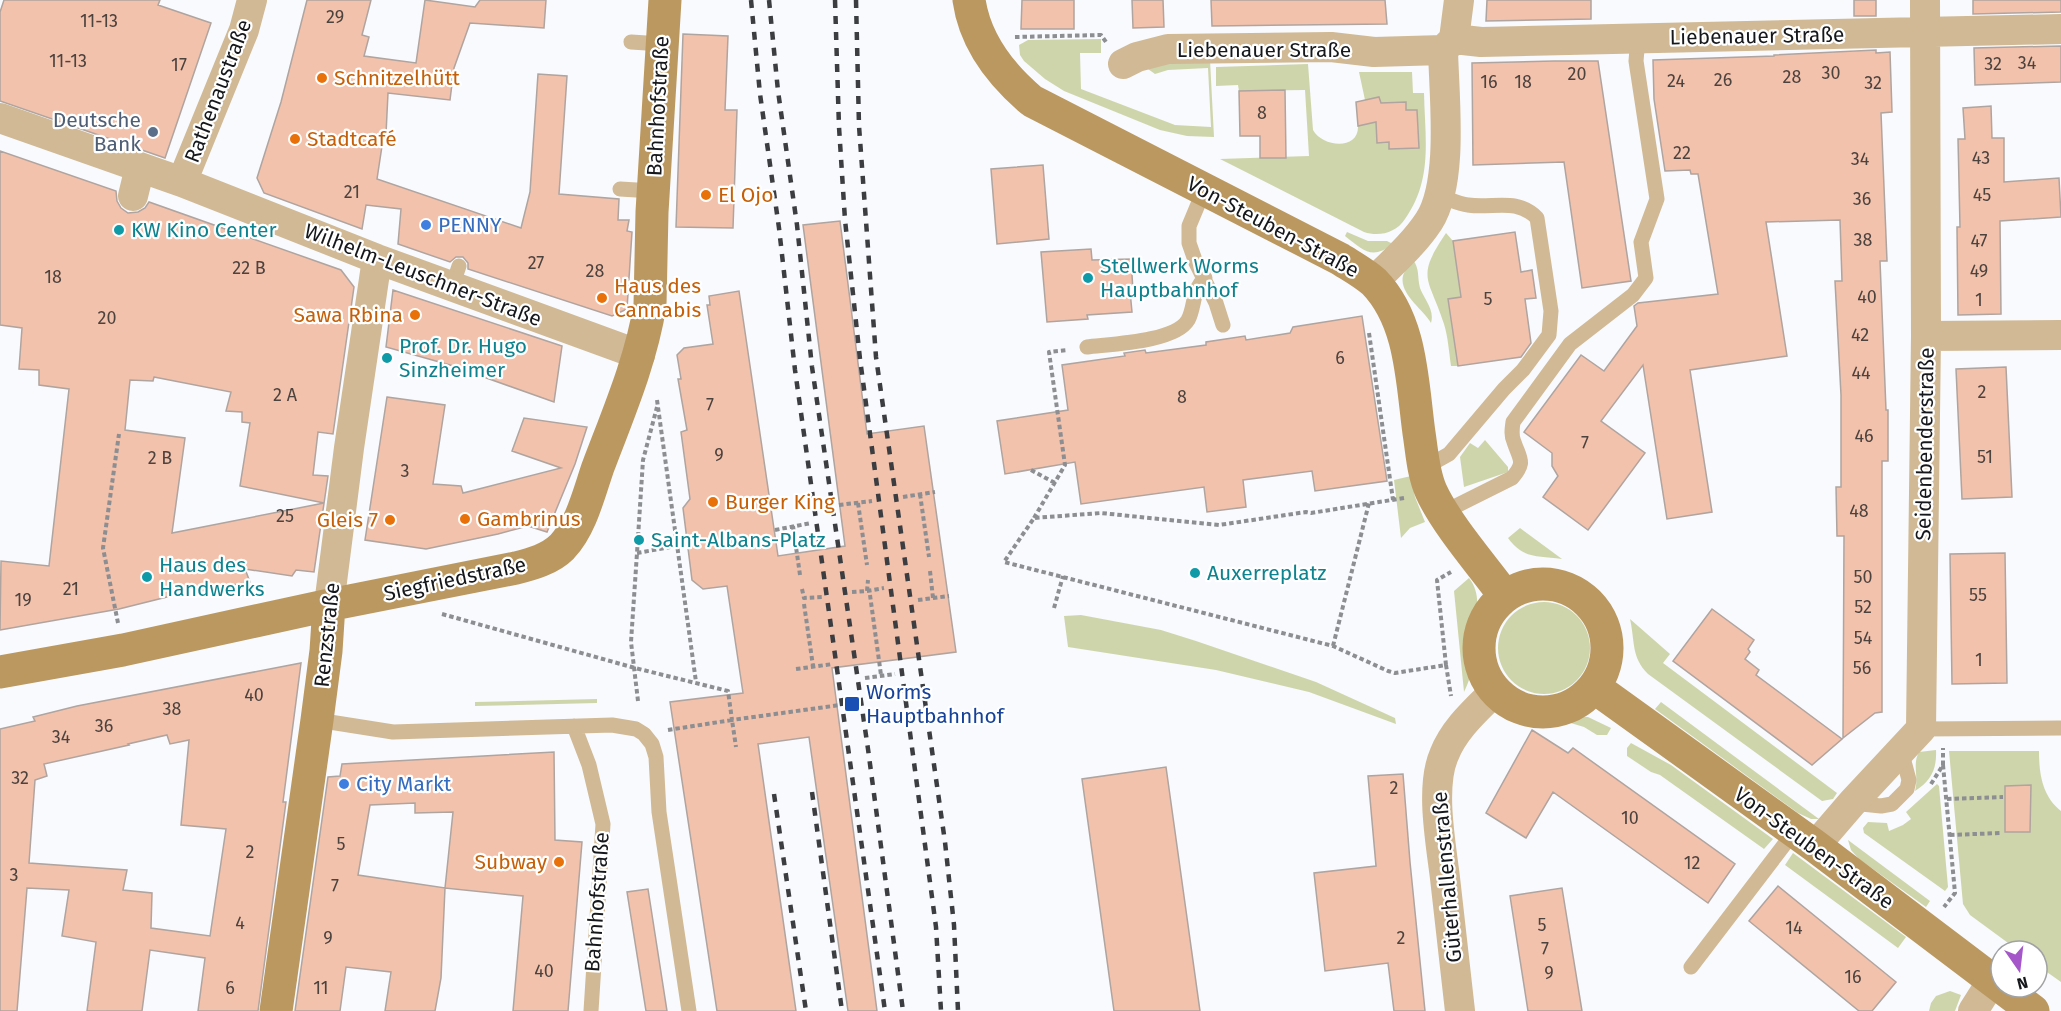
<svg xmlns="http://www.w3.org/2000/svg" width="2061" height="1011" font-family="'Fira Sans',sans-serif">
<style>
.green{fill:#cfd5ab}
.building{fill:#f3c2ac;stroke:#afa49f;stroke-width:1.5;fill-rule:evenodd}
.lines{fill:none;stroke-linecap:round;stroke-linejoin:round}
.path{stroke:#8c8e92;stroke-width:4;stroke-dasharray:4.5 3;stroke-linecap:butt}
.lane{stroke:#d0b994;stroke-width:15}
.street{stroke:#d0b994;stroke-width:30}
.secondary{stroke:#ba9860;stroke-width:33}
.rail{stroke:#3b3d40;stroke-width:4.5;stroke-dasharray:8 8;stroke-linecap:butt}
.food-dot{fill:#e8710a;stroke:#fff;stroke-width:2}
.service-dot{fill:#5c6f8a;stroke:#fff;stroke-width:2}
.shop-dot{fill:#3f7fe0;stroke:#fff;stroke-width:2}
.culture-dot{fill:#0f9aa8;stroke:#fff;stroke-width:2}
.transit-dot{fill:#1a4fb4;stroke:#fff;stroke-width:2}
.labels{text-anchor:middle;stroke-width:4.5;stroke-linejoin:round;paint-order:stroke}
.number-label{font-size:18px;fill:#4c423e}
.street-label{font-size:21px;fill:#15171a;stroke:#fff}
.food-label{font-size:21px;fill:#c56008;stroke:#fff;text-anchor:start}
.service-label{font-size:21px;fill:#4e5e75;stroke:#fff;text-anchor:end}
.shop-label{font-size:21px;fill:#366cbe;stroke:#fff;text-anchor:start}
.culture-label{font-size:21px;fill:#0d838f;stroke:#fff;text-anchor:start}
.transit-label{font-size:21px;fill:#164399;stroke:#fff;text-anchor:start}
</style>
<rect width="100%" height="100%" fill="#f8fafe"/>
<path class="green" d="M1101 39V53H1080L1081 89 1175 125 1211 127 1208 68 1168 70 1155 74 1148 69 1157 63 1210 60 1214 137 1187 136 1160 130 1064 91 1045 79 1024 61 1020 55 1019 45 1028 40Z
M1308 64 1313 130C1322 147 1359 151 1358 126L1376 122 1389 142V149L1419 148 1417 110H1406L1381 103 1379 97 1365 100 1359 72H1412L1413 93H1424C1425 139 1433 179 1405 219 1396 233 1379 237 1364 232L1220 159 1309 156 1305 90 1239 91 1238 85 1216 86V67Z
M1347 232 1368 241H1387L1393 244C1372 260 1364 251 1345 236Z
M1446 233 1453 241 1461 297 1448 299 1458 366H1451C1449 352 1448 337 1444 324 1429 277 1415 279 1446 233Z
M1413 260C1420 269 1417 277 1420 288 1424 299 1435 310 1431 323 1423 309 1396 292 1404 273 1406 268 1410 264 1413 260Z
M1485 440 1508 467V472L1464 487 1460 457 1470 443 1478 448Z
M1411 476 1415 497 1425 522 1410 528 1401 538 1394 480Z
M1520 528 1562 559C1538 555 1524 560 1508 538Z
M1469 578C1485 599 1473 619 1471 642 1470 664 1475 670 1464 692L1454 591Z
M1498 648a46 46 0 1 1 92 0a46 46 0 1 1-92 0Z
M1081 615 1161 630 1196 641 1316 682 1395 718 1396 724 1309 692 1216 670 1068 647 1064 616Z
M1630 619 1670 654 1663 663 1837 793 1833 799 1822 801 1648 674C1631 657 1635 641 1630 619Z
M597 699V703L475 706V702Z
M1661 702 1819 819H1811L1798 813 1655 709Z
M1573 716 1588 717 1611 728 1607 735H1597L1584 727 1564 721 1563 718Z
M1631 743 1671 765 1773 839 1764 849 1660 775 1651 772 1627 756V748Z
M1936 750C1937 769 1931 781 1915 791 1919 776 1912 765 1919 752Z
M1949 751H2039C2039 773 2042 796 2061 811V982L2037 965V951H2019L1970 915 1963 904Z
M1937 784 1939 786 1948 887 1945 891 1864 833 1863 828 1868 822 1887 823 1889 831 1903 825 1911 819 1906 812Z
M1848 840 1930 901 1926 907 1859 859 1851 850Z
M1793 853 1906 937 1898 948 1785 865Z
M1950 991 1961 995 1955 1011H1929L1931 1003 1936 996Z"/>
<path class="building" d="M4 0H160L158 5 211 23 165 158 0 101V12Z
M307 0H371L362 35 369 37 364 56 416 63 425 0 475 7 480 0H546L544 28 470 23 454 68 450 100 388 93 386 134 384 133 377 179 521 228 530 192 538 74 567 76 559 194 619 199 618 220H629L627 231 632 232 627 309 612 316 468 269V263L463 257H456L450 262 398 244 401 209 366 205 362 229 264 193 257 178 281 102Z
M1022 0H1074V29H1021Z
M1132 0H1163L1164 27 1133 28Z
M1211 0H1385L1387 24 1212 26Z
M1487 0H1591V19L1486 21Z
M1854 0H1876V16H1854Z
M1973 0H2061V12L1973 14Z
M683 34 728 36 725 110H737L733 228 676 227Z
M2061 46V82L1975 85 1974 48Z
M1876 50V53L1890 52 1892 112 1881 113 1887 261H1880L1886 410H1888V461H1882V712L1875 713 1843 738 1844 536H1837L1836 487H1841V395L1835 281H1842L1840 220 1766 222 1787 356 1690 370 1712 512 1667 519 1643 365 1601 421 1645 453 1588 530 1543 497 1558 476 1552 466V453L1524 432 1581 355 1604 371 1637 326 1634 306 1638 303 1718 294 1698 174H1691L1690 170 1665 171 1654 99 1653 60 1774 56V55Z
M1554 61H1598L1631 281 1582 288 1564 162 1473 165 1472 63Z
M1285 90 1286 158H1260V136H1240L1239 91Z
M1379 97 1381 103 1406 102V110H1417L1419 148 1389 149V142L1377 143 1376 122 1358 126 1356 102Z
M1991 106 1992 138H2004V182L2059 178 2061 217 2000 221 2001 314 1958 315 1957 227H1960L1958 139H1965L1963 108Z
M0 151 116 191 117 201 121 208 128 213 138 212 145 208 149 202 341 270 354 287 333 434 318 432 313 475 328 476 314 572 296 570 292 576 245 569 250 582 195 592V590L119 609 0 630 1 561 49 566 69 389 39 385V370L19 369 22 328 0 325ZM154 377 231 392 226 411 242 412V422L250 423 240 486 324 503 172 533 185 438 125 430 130 380 153 381Z
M1043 165 1049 239 997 244 991 169Z
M840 221 867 434 924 426 956 652 832 668 877 1011H848L809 737 758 744 796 1011H717L670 702 743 693 727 586 703 589 692 580 683 508 690 499 681 432 687 430 678 379H681L677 355 684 348 713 344 707 305H710L709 296 739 291 778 556 845 546 803 225Z
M1515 232 1521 272 1532 270 1536 298 1525 299 1531 343 1521 357 1458 366 1448 299 1461 297 1453 241Z
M1091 249 1092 260 1131 259 1133 291H1130L1132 312 1087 315 1088 319 1047 322 1041 252Z
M393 290 562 346 554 402 450 365 386 347Z
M1362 316 1387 481 1315 491 1312 471 1243 480 1246 507 1207 512 1204 487 1081 504 1075 462 1005 474 997 421 1068 410 1062 365 1125 356 1124 353 1145 350 1146 353 1206 345V342L1245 336 1246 340 1290 333 1293 327Z
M2006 367 2012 497 1962 499 1956 369Z
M387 397 445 405 433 484 461 486 463 493 561 468 512 451 524 418 587 427 575 464 547 532 528 526 498 534 426 549 365 540Z
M2005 553 2007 683 1952 684 1950 554Z
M1712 609 1754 640 1748 649 1750 652 1745 659 1759 670 1756 675 1842 739 1812 765 1673 661Z
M301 663 283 802H286L258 1011H198L205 958 150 950 142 1011H87L96 942 62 936 69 890 27 888 17 1011H0V729L35 721 33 717 77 706ZM167 735 170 744 189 740 181 825 226 829 210 936 151 928 152 893 123 890 127 870 29 863 35 780 47 776 44 764 129 745 128 744Z
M1532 730 1568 753 1573 748 1735 864 1708 903 1553 792 1526 838 1486 813Z
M554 752 555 840 582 842 568 1011H513L523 896 445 888 441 978 435 1011H385L391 972 346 967 340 1011H295L328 777 340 776 342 764ZM415 803V813L453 812 445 888 358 875 370 805Z
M1166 767 1200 1011H1114L1082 779Z
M1403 774 1410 862 1425 1011H1394L1388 963 1325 971 1314 873 1376 866 1368 776Z
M2031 785 2030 832H2005V786Z
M1778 886 1896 982 1872 1011H1859L1749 921Z
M1562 888 1582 1011H1528L1510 896Z
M648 889 667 1011H646L627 892Z"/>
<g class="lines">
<path class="path" d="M1015 37 1101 35 1106 42
M1369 333 1393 500
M657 400 696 682
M1031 470 1055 483
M920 494 929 557
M903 497 935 492
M1404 498 1311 513 1306 512 1219 525 1101 513 1034 518 1004 562 1333 646 1388 671 1395 673 1446 665 1451 696
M858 503 867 565
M839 505 872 501
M1034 518 1065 465 1049 352 1068 350
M793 526 800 575
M775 530 811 523
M637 553 687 544
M930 571 933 598
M802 589 804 598 823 597
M867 591 884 588
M852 592 867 591 868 580
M870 595 881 675
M918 600 949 596
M804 604 813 666
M1054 608 1063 576
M442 614 635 668 728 691 732 720 840 705
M118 623 103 548 119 434
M1333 646 1369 503
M1446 665 1437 580 1451 572
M796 669 833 664
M865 678 895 674
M638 701 631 642 637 553 643 460 657 407
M668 730 732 720 736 747
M1943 765 1955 893 1944 907
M1931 784 1943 765V748
M1947 799 2003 797
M1950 835 2001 833"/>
<path class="lane" d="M631 42 662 44
M620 189 653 191
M1204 190 1189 226V243L1196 263 1216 303 1223 325
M452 287 459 266
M1087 347C1111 344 1175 342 1188 320 1193 311 1193 299 1197 289 1199 285 1202 281 1205 278
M1424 468 1449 454 1504 389 1523 370 1549 335 1551 311 1537 218C1516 197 1493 209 1468 205 1459 204 1449 199 1440 196
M1444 512 1512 478C1526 462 1520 460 1514 442 1511 436 1512 429 1513 422L1570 344 1633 295 1646 278 1641 242 1657 199 1636 61 1638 38
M317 720 393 732 612 725 636 729 644 734 652 744 656 757 659 812 689 1011
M574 726 589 765 603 824 591 1011
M1921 729 2061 728
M1852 803 1881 806 1892 804 1907 789 1909 780 1901 750
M1691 967 1794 832"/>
<path class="street" d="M1454 39 1481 42 2061 29
M1123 64 1137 57 1168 49 1331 47 1374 52 1443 50
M0 118 182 182 377 259 640 355
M182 182 244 30 252 0
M133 196 140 167
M1373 282C1392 263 1414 244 1429 221 1454 182 1444 96 1443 50L1454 39 1459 0
M1926 336 2061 335
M329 605 349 448 377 259
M1815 846 1852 803 1921 729 1926 336 1925 0
M1460 1011C1455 967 1450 923 1445 878 1441 844 1430 787 1444 755 1454 729 1476 710 1495 691
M1973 1011 1992 981"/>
<path class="secondary" d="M969 0C975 42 1000 74 1032 101L1340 259C1351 266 1364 273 1374 282 1412 321 1412 382 1419 433 1422 452 1423 473 1431 491 1446 524 1482 565 1504 595
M1479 648a64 64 0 1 1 128 0a64 64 0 1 1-128 0Z
M0 672 123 650 329 605 516 568C532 564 550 559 562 547 581 527 589 493 598 467 618 414 641 361 650 305L652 212 665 0
M1594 687 1815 846 2033 1011
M276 1011 317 720 326 651 329 605"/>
<path class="rail" d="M751 0 760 94 779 228 795 370 885 1011
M769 0 778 91 797 225 812 367 868 749 903 1011
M835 0 839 127 845 220 860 359 936 927 941 1011
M856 0 859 126 876 357 945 842 954 925 958 1011
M812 792 842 1011
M774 794 806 1011"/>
</g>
<g class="food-dot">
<circle cx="322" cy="78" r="6"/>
<circle cx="295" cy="139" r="6"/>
<circle cx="706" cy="195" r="6"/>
<circle cx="602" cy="298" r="6"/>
<circle cx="415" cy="315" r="6"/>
<circle cx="713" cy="502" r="6"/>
<circle cx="465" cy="519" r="6"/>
<circle cx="390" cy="520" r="6"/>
<circle cx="559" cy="862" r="6"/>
</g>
<circle class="service-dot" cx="153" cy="132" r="6"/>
<g class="shop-dot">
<circle cx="426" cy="225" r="6"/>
<circle cx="344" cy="784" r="6"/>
</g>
<g class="culture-dot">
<circle cx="119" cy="230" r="6"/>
<circle cx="1088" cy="278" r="6"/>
<circle cx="387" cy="358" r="6"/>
<circle cx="639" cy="540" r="6"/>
<circle cx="1195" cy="573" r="6"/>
<circle cx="147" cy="577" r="6"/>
</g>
<rect class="transit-dot" x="844" y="696" width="16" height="16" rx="3"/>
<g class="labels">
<g class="number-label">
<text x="335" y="23">29</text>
<text x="99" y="27">11-13</text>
<text x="68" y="67">11-13</text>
<text x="2027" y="69">34</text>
<text x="1993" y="70">32</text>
<text x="179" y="71">17</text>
<text x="1831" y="79">30</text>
<text x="1577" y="80">20</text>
<text x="1792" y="83">28</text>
<text x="1723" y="86">26</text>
<text x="1676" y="87">24</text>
<text x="1489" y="88">16</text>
<text x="1523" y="88">18</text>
<text x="1873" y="89">32</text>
<text x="1262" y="119">8</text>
<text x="1682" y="159">22</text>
<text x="1981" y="164">43</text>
<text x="1860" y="165">34</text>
<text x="352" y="198">21</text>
<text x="1982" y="201">45</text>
<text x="1862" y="205">36</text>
<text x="1863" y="246">38</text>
<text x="1979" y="247">47</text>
<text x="536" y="269">27</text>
<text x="249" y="274">22 B</text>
<text x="595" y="277">28</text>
<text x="1979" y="277">49</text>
<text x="53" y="283">18</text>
<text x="1867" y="303">40</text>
<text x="1488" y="305">5</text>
<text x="1979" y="306">1</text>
<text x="107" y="324">20</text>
<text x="1860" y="341">42</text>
<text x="1340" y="364">6</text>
<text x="1861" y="379">44</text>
<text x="1982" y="398">2</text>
<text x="285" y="401">2 A</text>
<text x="1182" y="403">8</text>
<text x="710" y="411">7</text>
<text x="1864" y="442">46</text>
<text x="1585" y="449">7</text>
<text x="719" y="461">9</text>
<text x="1985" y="463">51</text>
<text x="160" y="464">2 B</text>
<text x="405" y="477">3</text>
<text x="1859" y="517">48</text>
<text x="285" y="522">25</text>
<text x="1863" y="583">50</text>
<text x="71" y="595">21</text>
<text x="1978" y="601">55</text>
<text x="23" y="606">19</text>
<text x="1863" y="613">52</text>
<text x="1863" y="644">54</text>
<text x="1979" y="666">1</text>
<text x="1862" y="674">56</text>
<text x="254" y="701">40</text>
<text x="172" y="715">38</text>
<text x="104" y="732">36</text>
<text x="61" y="743">34</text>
<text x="20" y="784">32</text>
<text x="1394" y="794">2</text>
<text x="1630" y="824">10</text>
<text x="341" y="850">5</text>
<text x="250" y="858">2</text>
<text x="1692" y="869">12</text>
<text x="14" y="881">3</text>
<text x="335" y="892">7</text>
<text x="240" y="929">4</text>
<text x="1542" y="931">5</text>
<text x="1794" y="934">14</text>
<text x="328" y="944">9</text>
<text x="1401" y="944">2</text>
<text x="1545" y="955">7</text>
<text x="544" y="977">40</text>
<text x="1549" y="979">9</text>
<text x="1853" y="983">16</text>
<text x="230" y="994">6</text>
<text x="321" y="994">11</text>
</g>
<g class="street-label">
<text transform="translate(1757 36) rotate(-1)" y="7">Liebenauer Straße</text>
<text x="1264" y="57">Liebenauer Straße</text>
<text transform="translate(218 91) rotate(-69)" y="7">Rathenaustraße</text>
<text transform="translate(658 106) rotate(-87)" y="7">Bahnhofstraße</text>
<text transform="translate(1273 227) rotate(28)" y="7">Von-Steuben-Straße</text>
<text transform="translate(423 275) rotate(21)" y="7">Wilhelm-Leuschner-Straße</text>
<text transform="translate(1925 444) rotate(-89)" y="7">Seidenbenderstraße</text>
<text transform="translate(455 579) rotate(-12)" y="7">Siegfriedstraße</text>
<text transform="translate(327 635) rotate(-84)" y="7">Renzstraße</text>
<text transform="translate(1814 848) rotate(36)" y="7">Von-Steuben-Straße</text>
<text transform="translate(1447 877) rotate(-95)" y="7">Güterhallenstraße</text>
<text transform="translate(597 902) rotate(-86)" y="7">Bahnhofstraße</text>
</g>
<g class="food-label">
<text x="334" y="85">Schnitzelhütt</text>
<text x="307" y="146">Stadtcafé</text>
<text x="718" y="202">El Ojo</text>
<text x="614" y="293">Haus des<tspan x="614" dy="24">Cannabis</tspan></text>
<text x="403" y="322" text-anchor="end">Sawa Rbina</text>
<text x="725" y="509">Burger King</text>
<text x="477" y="526">Gambrinus</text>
<text x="378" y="527" text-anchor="end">Gleis 7</text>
<text x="547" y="869" text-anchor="end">Subway</text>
</g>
<g class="service-label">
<text x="141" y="127">Deutsche<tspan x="141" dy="24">Bank</tspan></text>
</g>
<g class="shop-label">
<text x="438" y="232">PENNY</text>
<text x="356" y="791">City Markt</text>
</g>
<g class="culture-label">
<text x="131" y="237">KW Kino Center</text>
<text x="1100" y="273">Stellwerk Worms<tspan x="1100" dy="24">Hauptbahnhof</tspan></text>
<text x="399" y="353">Prof. Dr. Hugo<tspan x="399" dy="24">Sinzheimer</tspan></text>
<text x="651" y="547">Saint-Albans-Platz</text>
<text x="159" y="572">Haus des<tspan x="159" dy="24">Handwerks</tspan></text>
<text x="1207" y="580">Auxerreplatz</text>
</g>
<g class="transit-label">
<text x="866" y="699">Worms<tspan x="866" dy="24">Hauptbahnhof</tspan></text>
</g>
</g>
<g transform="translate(2019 969) rotate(166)"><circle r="28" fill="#ffffff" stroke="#a1a2a3" stroke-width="1.5"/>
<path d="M0-4.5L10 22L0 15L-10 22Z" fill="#a557c9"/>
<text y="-9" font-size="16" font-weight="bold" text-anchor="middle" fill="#15171a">N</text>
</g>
</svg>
